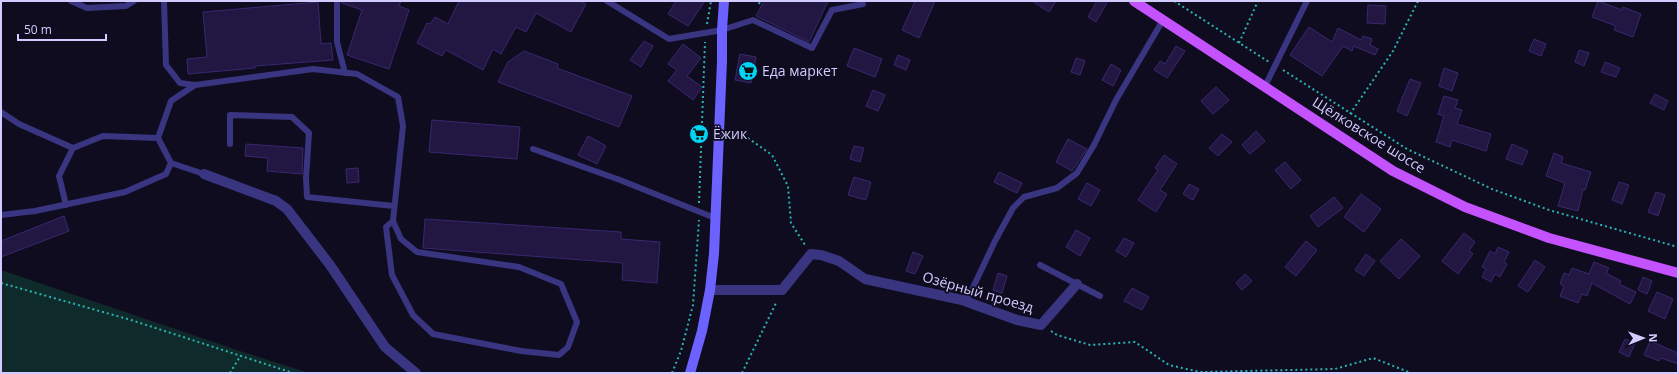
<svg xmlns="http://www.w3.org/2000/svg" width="1679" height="374" font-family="'Open Sans',sans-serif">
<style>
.green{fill:#0f2a2a}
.building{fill:#211742;stroke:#38286f}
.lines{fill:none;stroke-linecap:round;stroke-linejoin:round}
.path{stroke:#28b5b2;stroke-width:2;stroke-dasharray:2 3;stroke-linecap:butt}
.lane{stroke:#3a3581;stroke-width:6}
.street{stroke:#3a3581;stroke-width:10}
.secondary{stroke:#6b62ff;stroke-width:10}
.primary{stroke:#c452ff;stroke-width:10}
.labels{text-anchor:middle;stroke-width:3.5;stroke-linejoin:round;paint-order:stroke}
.poi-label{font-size:14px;fill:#d2cbff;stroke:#100c20;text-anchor:start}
.street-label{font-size:14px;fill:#d2cbff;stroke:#100c20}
</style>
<rect width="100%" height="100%" fill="#100c20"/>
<path class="green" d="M1 270 240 351 309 373H1Z"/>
<path class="building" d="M342 1H401L399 6 409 10 389 69 347 55 362 10 342 3Z
M459 1H580L586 4 571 32 536 13 526 32 516 27 501 54 493 49 483 70 446 50 442 56 417 43 427 23 430 24 435 17 448 24Z
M676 1H705L688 26 668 14Z
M764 1H828L809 42 756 16Z
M915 1H935L919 38 902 30Z
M1032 1H1056L1049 12Z
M1097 1H1108L1096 22 1088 17Z
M1598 1 1622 10 1623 7 1641 14 1633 37 1614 30 1616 26 1592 17Z
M318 2 321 44 331 43 333 60 255 66V68L188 74 187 59 207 57 203 12Z
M1368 5 1386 6 1385 24 1367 23Z
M1309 27 1332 42 1338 28 1361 40 1363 36 1372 39 1370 45 1378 49 1375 55 1354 46 1352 51 1343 46 1322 76 1290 55Z
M1534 39 1546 44 1541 56 1529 51Z
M644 41 653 46 641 67 630 60Z
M683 44 701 58 687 76 702 87 693 100 668 81 677 70 668 64Z
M1176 46 1185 51 1167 78 1154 70 1160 61 1165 64Z
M854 48 882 59 875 77 847 66Z
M1579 50 1589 53 1584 66 1575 62Z
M524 51 558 64 557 68 632 96 619 127 498 82 508 62Z
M740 54 756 57 751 83 735 80Z
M898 55 910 60 906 70 894 65Z
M1076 58 1085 61 1080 75 1071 72Z
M1605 62 1620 68 1616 77 1601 72Z
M1111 64 1121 70 1113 86 1102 80Z
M1444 68 1458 73 1452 91 1439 86Z
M1410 79 1421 83 1407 116 1397 111Z
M1216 87 1229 100 1213 114 1201 101Z
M873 90 885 95 878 111 866 106Z
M1655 94 1668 101 1664 110 1650 103Z
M1444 96 1458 100 1455 108 1462 110 1457 124 1491 134 1486 151 1452 140 1450 147 1436 142 1444 116 1438 114Z
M432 120 520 127 517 159 429 152Z
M1256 131 1265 141 1250 154 1242 145Z
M1222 134 1232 142 1218 156 1209 148Z
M588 136 606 146 597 164 578 155Z
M1068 139 1087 149 1072 171 1056 162Z
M246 144 303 148 302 174 267 171 268 158 245 156Z
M1512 144 1528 151 1522 165 1506 159Z
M854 146 864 148 860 162 850 159Z
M1554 153 1563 157 1561 163 1591 172 1585 190 1583 189 1578 211 1558 206 1565 183 1546 176Z
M1164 155 1177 164 1160 190 1167 194 1156 212 1138 200 1158 170 1155 168Z
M1285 162 1301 180 1291 189 1275 170Z
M358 168 359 182 347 183 346 169Z
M999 172 1022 183 1017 193 994 182Z
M854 177 871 182 866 200 848 195Z
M1619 182 1629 185 1622 204 1612 200Z
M1087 183 1100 190 1091 206 1078 199Z
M1189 184 1199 189 1193 200 1183 194Z
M1656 192 1665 195 1658 216 1648 212Z
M1361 194 1381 209 1364 232 1344 217Z
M1334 197 1343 208 1318 227 1310 216Z
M64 216 69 231 1 257V241Z
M425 219 621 232V239L660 242 657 283 622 280 623 263 423 248Z
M1076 230 1090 238 1080 256 1066 247Z
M1464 233 1475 242 1469 251 1473 254 1458 274 1442 261Z
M1124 238 1134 243 1126 257 1116 251Z
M1401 239 1420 256 1399 279 1380 261Z
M1306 241 1317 250 1296 276 1285 267Z
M1498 247 1509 252 1504 262 1507 264 1500 277 1495 274 1491 282 1482 277 1486 269 1482 267 1490 251 1495 254Z
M913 252 923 256 915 274 906 271Z
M1366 254 1375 261 1364 276 1355 270Z
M1535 260 1545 267 1528 292 1518 286Z
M1594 262 1609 268 1606 273 1621 281 1619 284 1636 292 1630 304 1592 283 1587 296 1582 294 1578 303 1560 296 1564 286 1560 284 1564 273 1569 275 1572 268 1589 274Z
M998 273 1007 276 1002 293 993 290Z
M1245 274 1252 281 1242 290 1236 283Z
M1643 277 1652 281 1647 294 1638 290Z
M1132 288 1149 297 1142 310 1124 301Z
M1657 292 1673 299 1665 319 1648 311Z
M1625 339 1635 343 1629 357 1619 352Z
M1650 341 1678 353V364L1661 358 1659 361 1644 355Z"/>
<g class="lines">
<path class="path" d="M1174 1 1269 62
M759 4 760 1
M707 24 711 1
M1239 43 1258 1
M1283 70 1407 149 1492 189 1549 210 1678 247
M1350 114 1393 51 1418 1
M728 136 748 138 772 155 788 186 791 223 805 245
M699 203 705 42
M1 283 131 320 293 373
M1051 331 1057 335 1090 345 1135 342 1169 365 1200 372 1335 369 1373 358 1411 373
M230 373 241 355
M672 373 681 351 693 305 699 220
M742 373 777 301"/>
<path class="lane" d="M71 1 87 8 126 6 134 1
M164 1 166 65 180 83 195 85
M337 1V42L345 73
M607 1 669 39 722 30 753 20 812 48 832 10 863 4
M1265 86 1307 1
M1 112 19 124 73 148
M230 144V115L292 117 309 133 306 178 307 197 394 206
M533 149 620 180 715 218
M204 174 171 163 158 138 171 101 195 85 313 69 357 74 398 97 403 126 393 221 401 239 417 252 519 267 561 284 577 322 568 347 559 355 521 351 433 334 413 315 392 275 386 227 393 221
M66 205 59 176 73 148 103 136 158 138
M1 215 35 211 125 192 166 174 171 163
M1040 265 1100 296
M962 300 969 296 995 241 1013 208 1024 197 1057 188 1077 173 1094 145 1116 100 1163 20"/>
<path class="street" d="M204 174 276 201 287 209 330 265 385 347 416 373
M710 290H782L811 254 821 255 839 261 865 279 962 300 1017 320 1041 325 1077 284"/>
<path class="secondary" d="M690 373 702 331 710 290 714 254 722 61V30L724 1"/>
<path class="primary" d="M1134 1 1393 171 1465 207 1549 238 1678 273"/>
</g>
<defs>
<g id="supermarket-disc" transform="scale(1)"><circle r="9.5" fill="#00d5f6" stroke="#100c20"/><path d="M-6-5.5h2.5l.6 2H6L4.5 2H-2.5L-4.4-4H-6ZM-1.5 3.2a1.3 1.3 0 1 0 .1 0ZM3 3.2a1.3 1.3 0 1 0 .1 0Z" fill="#111"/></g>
</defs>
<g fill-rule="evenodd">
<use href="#supermarket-disc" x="748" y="71"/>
<use href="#supermarket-disc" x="699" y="134"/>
</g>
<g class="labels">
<g class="poi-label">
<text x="762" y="76">Еда маркет</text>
<text x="713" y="139">Ёжик</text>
</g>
<g class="street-label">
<text transform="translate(1369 135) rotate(32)" y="5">Щёлковское шоссе</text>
<text transform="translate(978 292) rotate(16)" y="5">Озёрный проезд</text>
</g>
</g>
<rect width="1679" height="374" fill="none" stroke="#d2cbff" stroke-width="4"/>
<g transform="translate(1643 338) rotate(89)" stroke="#100c20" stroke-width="3" paint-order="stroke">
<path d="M0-3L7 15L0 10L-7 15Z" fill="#d2cbff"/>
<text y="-6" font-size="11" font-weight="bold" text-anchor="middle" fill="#d2cbff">N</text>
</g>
<path d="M18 34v6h88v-6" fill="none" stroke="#d2cbff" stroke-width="2"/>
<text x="24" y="34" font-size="12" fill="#d2cbff" stroke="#100c20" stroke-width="3" paint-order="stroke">50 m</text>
</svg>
